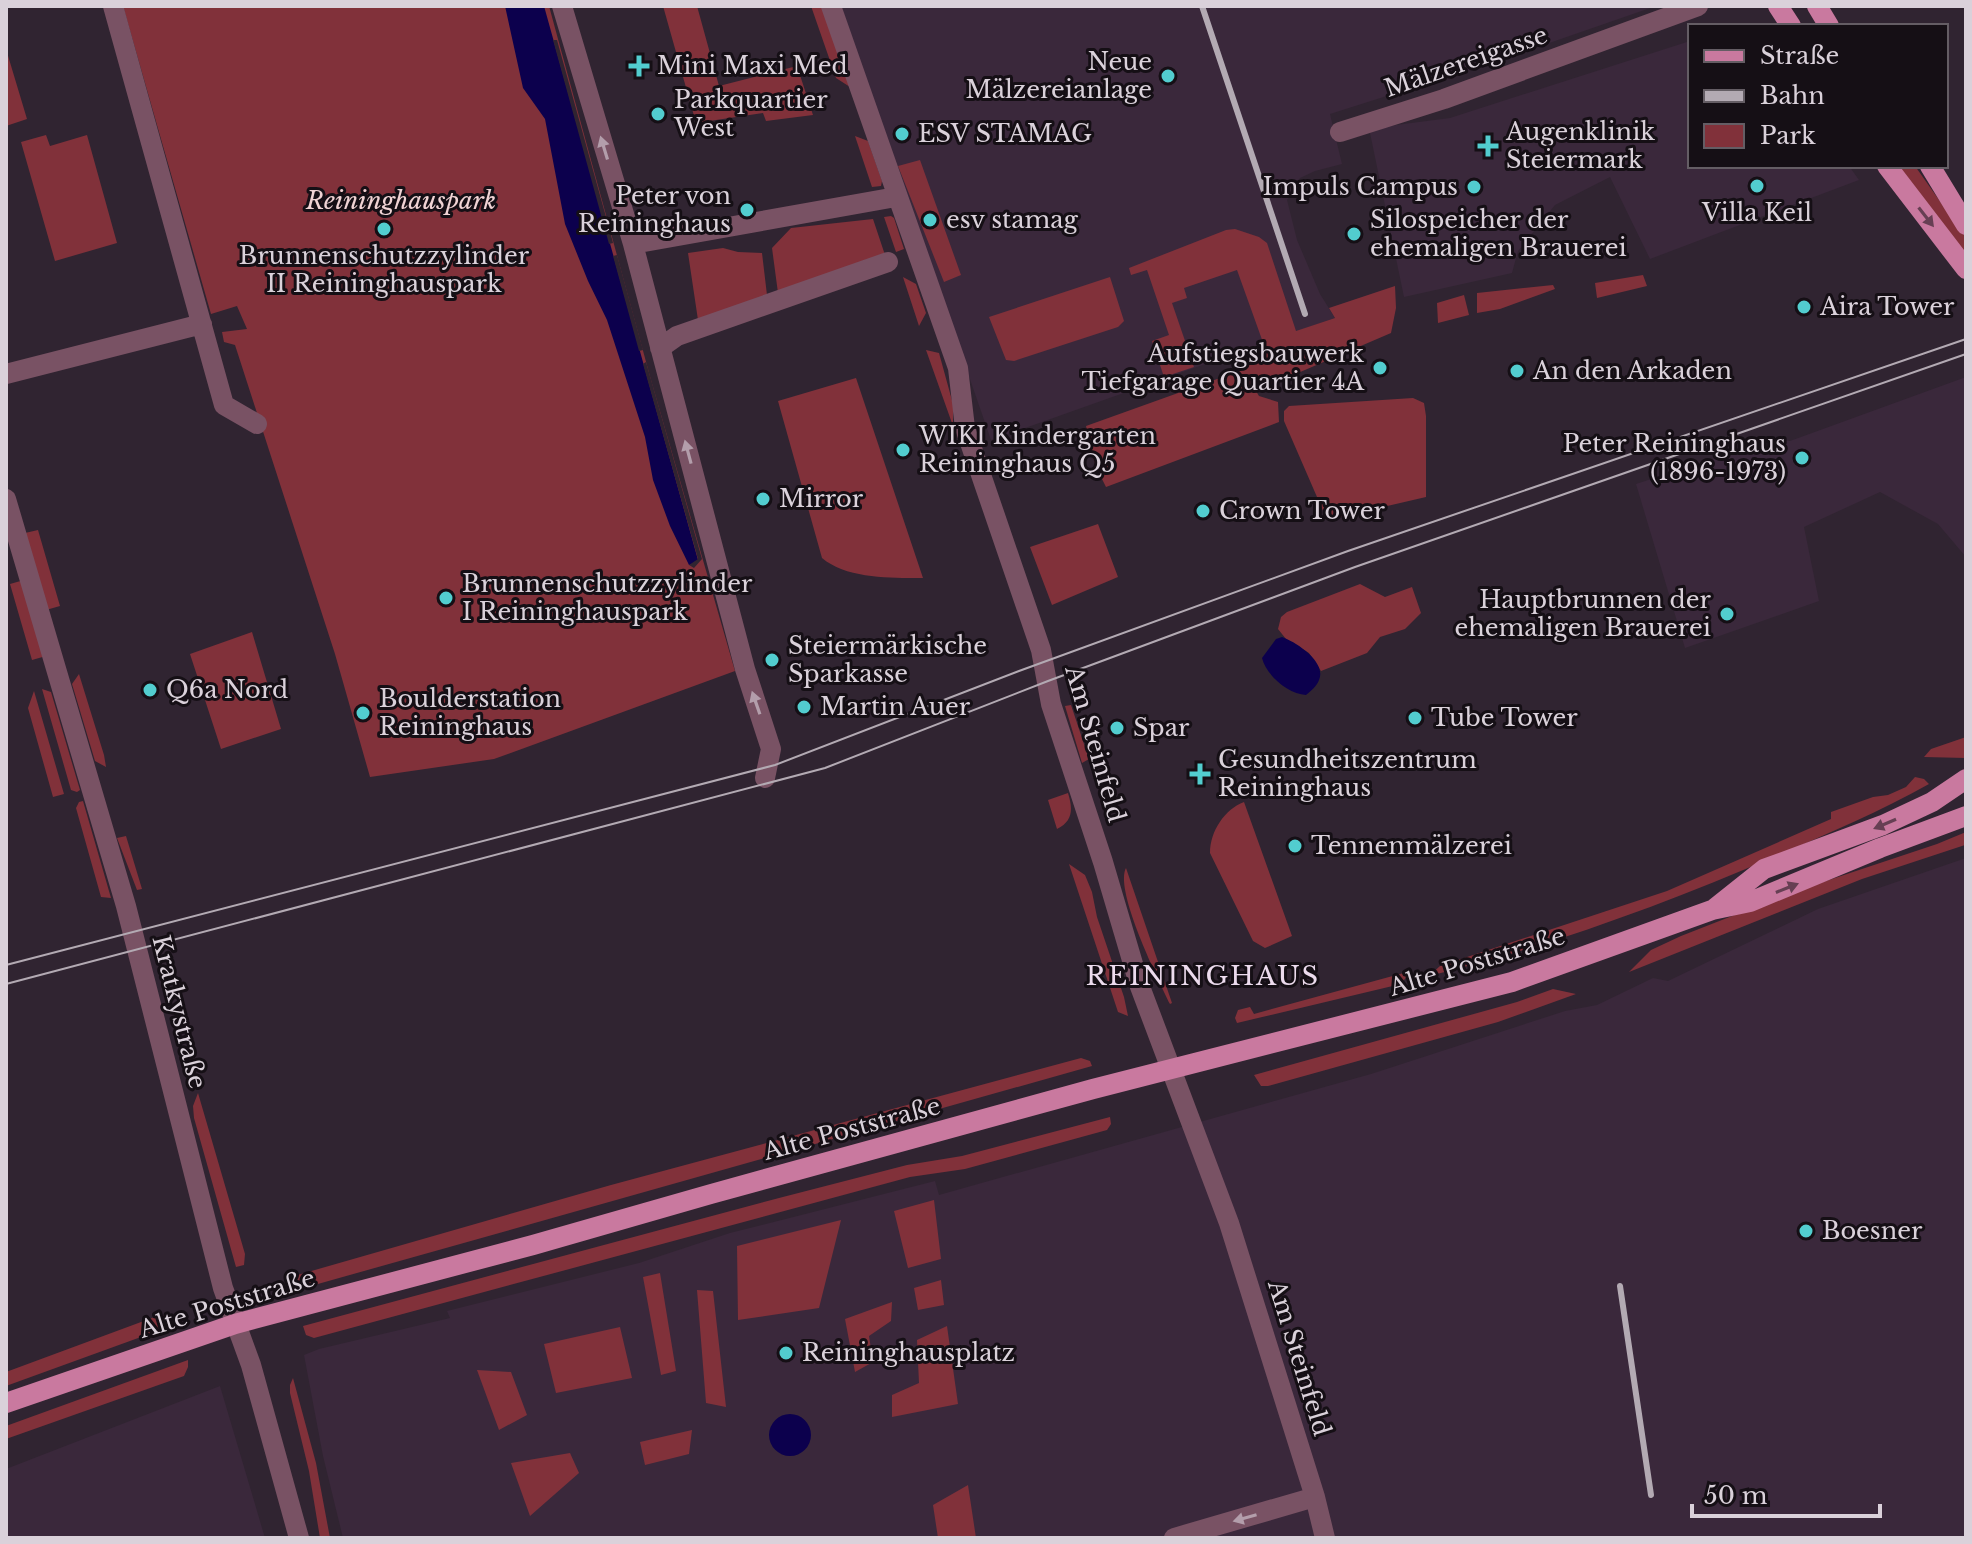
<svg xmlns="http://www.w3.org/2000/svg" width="1972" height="1544" font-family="'Libre Baskerville',serif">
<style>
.built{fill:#3a283b}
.green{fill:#81313a}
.water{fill:#0c004d}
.pier{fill:#302431}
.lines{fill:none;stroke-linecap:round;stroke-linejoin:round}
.minor{stroke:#795264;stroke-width:20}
.major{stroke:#c9799f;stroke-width:20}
.tram{stroke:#b3aab3;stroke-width:2}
.rail{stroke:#b3aab3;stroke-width:6}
.oneway{fill:#b39eab}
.oneway2{fill:#663f53}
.poi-dot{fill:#52cdcf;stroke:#150f15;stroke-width:3}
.labels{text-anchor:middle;stroke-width:6;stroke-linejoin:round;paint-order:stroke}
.poi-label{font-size:24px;fill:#dad1da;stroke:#150f15;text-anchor:start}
.street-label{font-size:24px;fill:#dad1da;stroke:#150f15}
.park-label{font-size:24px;font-style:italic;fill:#f0d3d4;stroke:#150f15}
.neighbourhood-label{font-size:26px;letter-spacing:2px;fill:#ecdbed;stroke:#150f15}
</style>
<rect width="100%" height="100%" fill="#302431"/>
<path class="built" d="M841 6H1656L1500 60 1330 114 1342 164 1315 171 1300 178 1287 200 1297 240 1320 294 1335 318 991 440Z
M1690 41V166H1849L1859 180 1650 259 1610 177 1555 205 1518 251 1512 273 1404 297 1370 133 1388 126 1450 118Z
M1966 377V557L1938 524 1880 492 1804 527 1819 601 1685 648 1636 484 1774 439 1790 441Z
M1966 858V1538H343L323 1456 304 1355 319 1349 450 1318 447 1311 639 1263 730 1233 935 1181 939 1195 1371 1074 1565 1011 1597 1005 1653 978 1668 981 1818 909Z
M220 1386 265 1538H6V1469Z"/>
<path class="green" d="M123 6H549L651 380 735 671 494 759 370 777 335 654 235 345 224 342 222 332 247 329 237 306 211 314Z
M663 6H697L719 86 797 66 813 115 766 121 763 113 696 123Z
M811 6H822L850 87 836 78Z
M6 49 27 119 6 126Z
M46 135 50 146 87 135 117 243 55 261 21 142Z
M855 136 868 141 882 181 881 186 872 187Z
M920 160 961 275 944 282 898 166Z
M1894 166H1915L1966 238V252L1964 253Z
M891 216 894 218 904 249 896 252 884 217Z
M873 219 885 255 778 293 772 248 791 228Z
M1235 229 1259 237 1267 243 1296 331 1335 318 1329 308 1395 286 1396 308 1391 333 1256 391 1259 396 1278 402 1279 422 1106 487 1095 465 1086 426 1245 369 1248 354 1265 348 1237 270 1184 288 1187 298 1172 303 1194 367 1164 377 1152 341 1169 335 1147 270 1131 275 1129 268 1226 230Z
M723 248 738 252 762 253 767 295 698 320 688 253Z
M1643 275 1647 286 1597 298 1595 283Z
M903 277 916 284 926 313 919 326Z
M1110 277 1124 321 1118 327 1014 361 1006 360 989 317Z
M1553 285 1555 289 1500 309 1477 313V293Z
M1464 295 1469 315 1438 323 1437 303Z
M926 350 939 353 953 404V426Z
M856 378 923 578C891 578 847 579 822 558L778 401Z
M1413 398 1424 403 1426 416V497L1327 520 1284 421V411L1289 406Z
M1098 524 1118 577 1052 605 1030 547Z
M38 530 60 606 46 610 25 533Z
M24 580 46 656 32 660 10 584Z
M1360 584 1385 597 1412 587 1421 613 1405 629 1380 637 1367 653 1321 671 1309 653 1286 639 1278 629 1281 617 1287 612Z
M252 632 281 729 221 749 190 654Z
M79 674 104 755 106 767 95 761 72 684Z
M42 689 51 692 80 790 77 792 71 790Z
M34 691 64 794 53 797 28 708Z
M1071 705 1089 759 1082 763 1065 706Z
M1966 737V758L1924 757 1931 749Z
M1915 777 1924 779 1929 784C1879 812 1827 834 1774 857 1662 905 1548 947 1429 976L1440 966 1667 891 1831 819V812L1873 797 1888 795 1906 787Z
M1068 793C1073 809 1073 821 1057 829L1048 800Z
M83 801 111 898 101 897 76 808 79 802Z
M1244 802 1292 936 1265 948 1253 941 1210 853C1210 831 1225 809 1244 802Z
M1966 832 1965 845 1862 879 1629 972 1651 950 1681 936 1796 891 1937 844Z
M126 836 142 889 137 890 117 838Z
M1069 864 1085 875 1092 892 1097 917 1124 997 1128 1016 1118 1012Z
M1126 868 1172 1003 1170 1004C1158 979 1114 890 1126 868Z
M1411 971 1401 984 1237 1023 1235 1018 1238 1010 1250 1007 1254 1014Z
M1553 989 1576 994 1498 1022 1268 1086H1261L1254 1075 1517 1002Z
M1081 1058 1090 1061 1092 1066 293 1291 291 1282 294 1276 611 1185Z
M198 1093 245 1254 244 1265 236 1267 194 1118 193 1106Z
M1110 1117 1111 1124 1107 1130 965 1169 910 1177 314 1338 306 1335 303 1326 779 1198 907 1165 962 1156Z
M934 1200 941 1259 908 1268 894 1211Z
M841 1220 819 1308 738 1320 737 1246Z
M660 1273 676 1371 661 1375 643 1277Z
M941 1280 944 1305 918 1310 914 1288Z
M697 1290 713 1291 726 1407 706 1403Z
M892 1302 891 1321 869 1336 873 1362 855 1372 845 1319Z
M160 1315 166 1316 174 1325 6 1386V1372Z
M947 1326 958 1404 892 1417V1395L919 1383 917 1340Z
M620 1327 632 1378 556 1393 544 1344Z
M188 1360V1367L184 1376 6 1439V1426Z
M477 1370 511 1372 527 1415 499 1430Z
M293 1378 316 1463 330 1538H320L309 1471 290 1393V1385Z
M692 1430 689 1454 645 1465 640 1442Z
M570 1453 579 1473 530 1516 511 1463Z
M968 1485 976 1538H938L933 1505Z"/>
<path class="water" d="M505 6H544L698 560 693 564 689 565 670 526 653 480 645 437 607 320 588 281 565 224 545 119 523 88Z
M1282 637C1296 642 1327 662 1319 680 1317 686 1311 691 1306 695 1288 694 1266 675 1262 658L1276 639Z
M769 1435a21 21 0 1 1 42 0a21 21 0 1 1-42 0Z"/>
<path class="pier" d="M553 40H557L611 235 613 243 609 244Z
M617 255 643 350 639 351 613 256Z
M646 362 702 559 694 568 689 565 698 559 643 364Z"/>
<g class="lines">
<path class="minor" d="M113 6 224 405 257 424
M562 6 633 244 745 669 771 749 765 778
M831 6 958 368 965 428 1041 650 1051 704 1103 862 1139 984 1229 1223 1315 1497 1325 1538
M1340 132 1444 99 1698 6
M633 244 896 197
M660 348 677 336 888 262
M6 374 202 324
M6 499 126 906 223 1288 251 1365 299 1538
M1174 1538 1315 1497"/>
<path class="major" d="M1778 6 1791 26
M1817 6 1829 26
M1887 166 1966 269
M1930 166 1966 225
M1715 908 1764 869 1883 825 1932 802 1966 779
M6 1403 235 1324 533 1245 711 1194 1093 1089 1512 982 1712 910 1750 902 1880 848 1966 816"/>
<path class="tram" d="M6 965 775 765 1019 671 1348 551 1966 339
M6 984 825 768 1048 681 1355 567 1966 354"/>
<path class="rail" d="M1202 6 1305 314
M1620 1286 1651 1495"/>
</g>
<defs><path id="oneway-solid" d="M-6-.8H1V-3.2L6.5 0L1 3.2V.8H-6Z" transform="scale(2)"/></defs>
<g class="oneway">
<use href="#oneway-solid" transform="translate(604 148) rotate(-107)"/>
<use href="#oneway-solid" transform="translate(688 452) rotate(-105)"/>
<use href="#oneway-solid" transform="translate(756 703) rotate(-109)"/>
<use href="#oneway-solid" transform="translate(1245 1518) rotate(164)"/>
</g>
<g class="oneway2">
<use href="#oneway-solid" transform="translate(1926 217) rotate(52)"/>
<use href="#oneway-solid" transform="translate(1885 824) rotate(157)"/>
<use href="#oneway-solid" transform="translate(1787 888) rotate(-22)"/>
</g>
<g class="poi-dot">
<path d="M635 54h8v8h8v8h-8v8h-8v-8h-8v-8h8z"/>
<circle cx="1168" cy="76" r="8"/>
<circle cx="658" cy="114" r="8"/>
<circle cx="902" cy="134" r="8"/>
<path d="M1484 134h8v8h8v8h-8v8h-8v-8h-8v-8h8z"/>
<circle cx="1757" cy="186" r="8"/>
<circle cx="1474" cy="187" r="8"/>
<circle cx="747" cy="210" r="8"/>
<circle cx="930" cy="220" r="8"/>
<circle cx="384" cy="229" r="8"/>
<circle cx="1354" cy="234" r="8"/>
<circle cx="1804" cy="307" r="8"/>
<circle cx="1380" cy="368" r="8"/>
<circle cx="1517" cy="371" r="8"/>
<circle cx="903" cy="450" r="8"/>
<circle cx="1802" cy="458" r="8"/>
<circle cx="763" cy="499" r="8"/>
<circle cx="1203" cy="511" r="8"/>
<circle cx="446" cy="598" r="8"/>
<circle cx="1727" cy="614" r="8"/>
<circle cx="772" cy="660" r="8"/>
<circle cx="150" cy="690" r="8"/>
<circle cx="804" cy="707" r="8"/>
<circle cx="363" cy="713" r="8"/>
<circle cx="1415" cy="718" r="8"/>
<circle cx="1117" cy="728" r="8"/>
<path d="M1196 762h8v8h8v8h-8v8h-8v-8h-8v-8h8z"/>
<circle cx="1295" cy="846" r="8"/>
<circle cx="1806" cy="1231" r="8"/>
<circle cx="786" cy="1353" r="8"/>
</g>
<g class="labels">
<g class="poi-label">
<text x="1152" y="70" text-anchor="end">Neue<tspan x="1152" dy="28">Mälzereianlage</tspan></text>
<text x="657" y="74">Mini Maxi Med</text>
<text x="674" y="108">Parkquartier<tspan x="674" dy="28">West</tspan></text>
<text x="1506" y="140">Augenklinik<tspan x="1506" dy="28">Steiermark</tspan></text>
<text x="918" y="142">ESV STAMAG</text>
<text x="1458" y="195" text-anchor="end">Impuls Campus</text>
<text x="731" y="204" text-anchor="end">Peter von<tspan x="731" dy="28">Reininghaus</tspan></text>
<text x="1757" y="221" text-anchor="middle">Villa Keil</text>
<text x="946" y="228">esv stamag</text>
<text x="1370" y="228">Silospeicher der<tspan x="1370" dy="28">ehemaligen Brauerei</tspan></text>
<text x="384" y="264" text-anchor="middle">Brunnenschutzzylinder<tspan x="384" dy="28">II Reininghauspark</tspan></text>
<text x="1820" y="315">Aira Tower</text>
<text x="1364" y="362" text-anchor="end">Aufstiegsbauwerk<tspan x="1364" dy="28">Tiefgarage Quartier 4A</tspan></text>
<text x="1533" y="379">An den Arkaden</text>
<text x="919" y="444">WIKI Kindergarten<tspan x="919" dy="28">Reininghaus Q5</tspan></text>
<text x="1786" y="452" text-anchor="end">Peter Reininghaus<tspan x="1786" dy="28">(1896-1973)</tspan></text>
<text x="779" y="507">Mirror</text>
<text x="1219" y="519">Crown Tower</text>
<text x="462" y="592">Brunnenschutzzylinder<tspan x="462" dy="28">I Reininghauspark</tspan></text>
<text x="1711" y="608" text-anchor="end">Hauptbrunnen der<tspan x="1711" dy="28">ehemaligen Brauerei</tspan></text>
<text x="788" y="654">Steiermärkische<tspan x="788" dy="28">Sparkasse</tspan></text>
<text x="166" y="698">Q6a Nord</text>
<text x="379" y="707">Boulderstation<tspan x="379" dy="28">Reininghaus</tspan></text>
<text x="820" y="715">Martin Auer</text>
<text x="1431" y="726">Tube Tower</text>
<text x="1133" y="736">Spar</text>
<text x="1218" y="768">Gesundheitszentrum<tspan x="1218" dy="28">Reininghaus</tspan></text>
<text x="1311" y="854">Tennenmälzerei</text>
<text x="1822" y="1239">Boesner</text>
<text x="802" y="1361">Reininghausplatz</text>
</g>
<g class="street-label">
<text transform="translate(1466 62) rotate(-19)" y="8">Mälzereigasse</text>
<text transform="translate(1095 744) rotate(74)" y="8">Am Steinfeld</text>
<text transform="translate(1477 962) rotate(-17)" y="8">Alte Poststraße</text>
<text transform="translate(179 1012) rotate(76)" y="8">Kratkystraße</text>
<text transform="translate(852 1129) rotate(-15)" y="8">Alte Poststraße</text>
<text transform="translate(227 1304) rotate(-17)" y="8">Alte Poststraße</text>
<text transform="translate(1299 1358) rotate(73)" y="8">Am Steinfeld</text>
</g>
<g class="park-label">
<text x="401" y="209">Reininghauspark</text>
</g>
<g class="neighbourhood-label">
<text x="1203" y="985">REININGHAUS</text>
</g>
</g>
<rect width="1972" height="1544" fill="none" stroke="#dad1da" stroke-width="16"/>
<rect x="1688" y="24" width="260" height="144" fill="#150f15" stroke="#645d64" stroke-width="2"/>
<rect x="1704" y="50" width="40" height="12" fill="#c9799f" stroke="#645d64" stroke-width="2"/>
<text x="1760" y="64" font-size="24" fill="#dad1da">Straße</text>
<rect x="1704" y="90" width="40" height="12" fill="#b3aab3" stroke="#645d64" stroke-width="2"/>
<text x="1760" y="104" font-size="24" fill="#dad1da">Bahn</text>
<rect x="1704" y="124" width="40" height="24" fill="#81313a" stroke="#645d64" stroke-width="2"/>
<text x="1760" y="144" font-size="24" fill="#dad1da">Park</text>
<path d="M1692 1504v12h188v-12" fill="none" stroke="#dad1da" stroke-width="4"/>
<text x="1704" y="1504" font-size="24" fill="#dad1da" stroke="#150f15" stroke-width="6" paint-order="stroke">50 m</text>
</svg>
